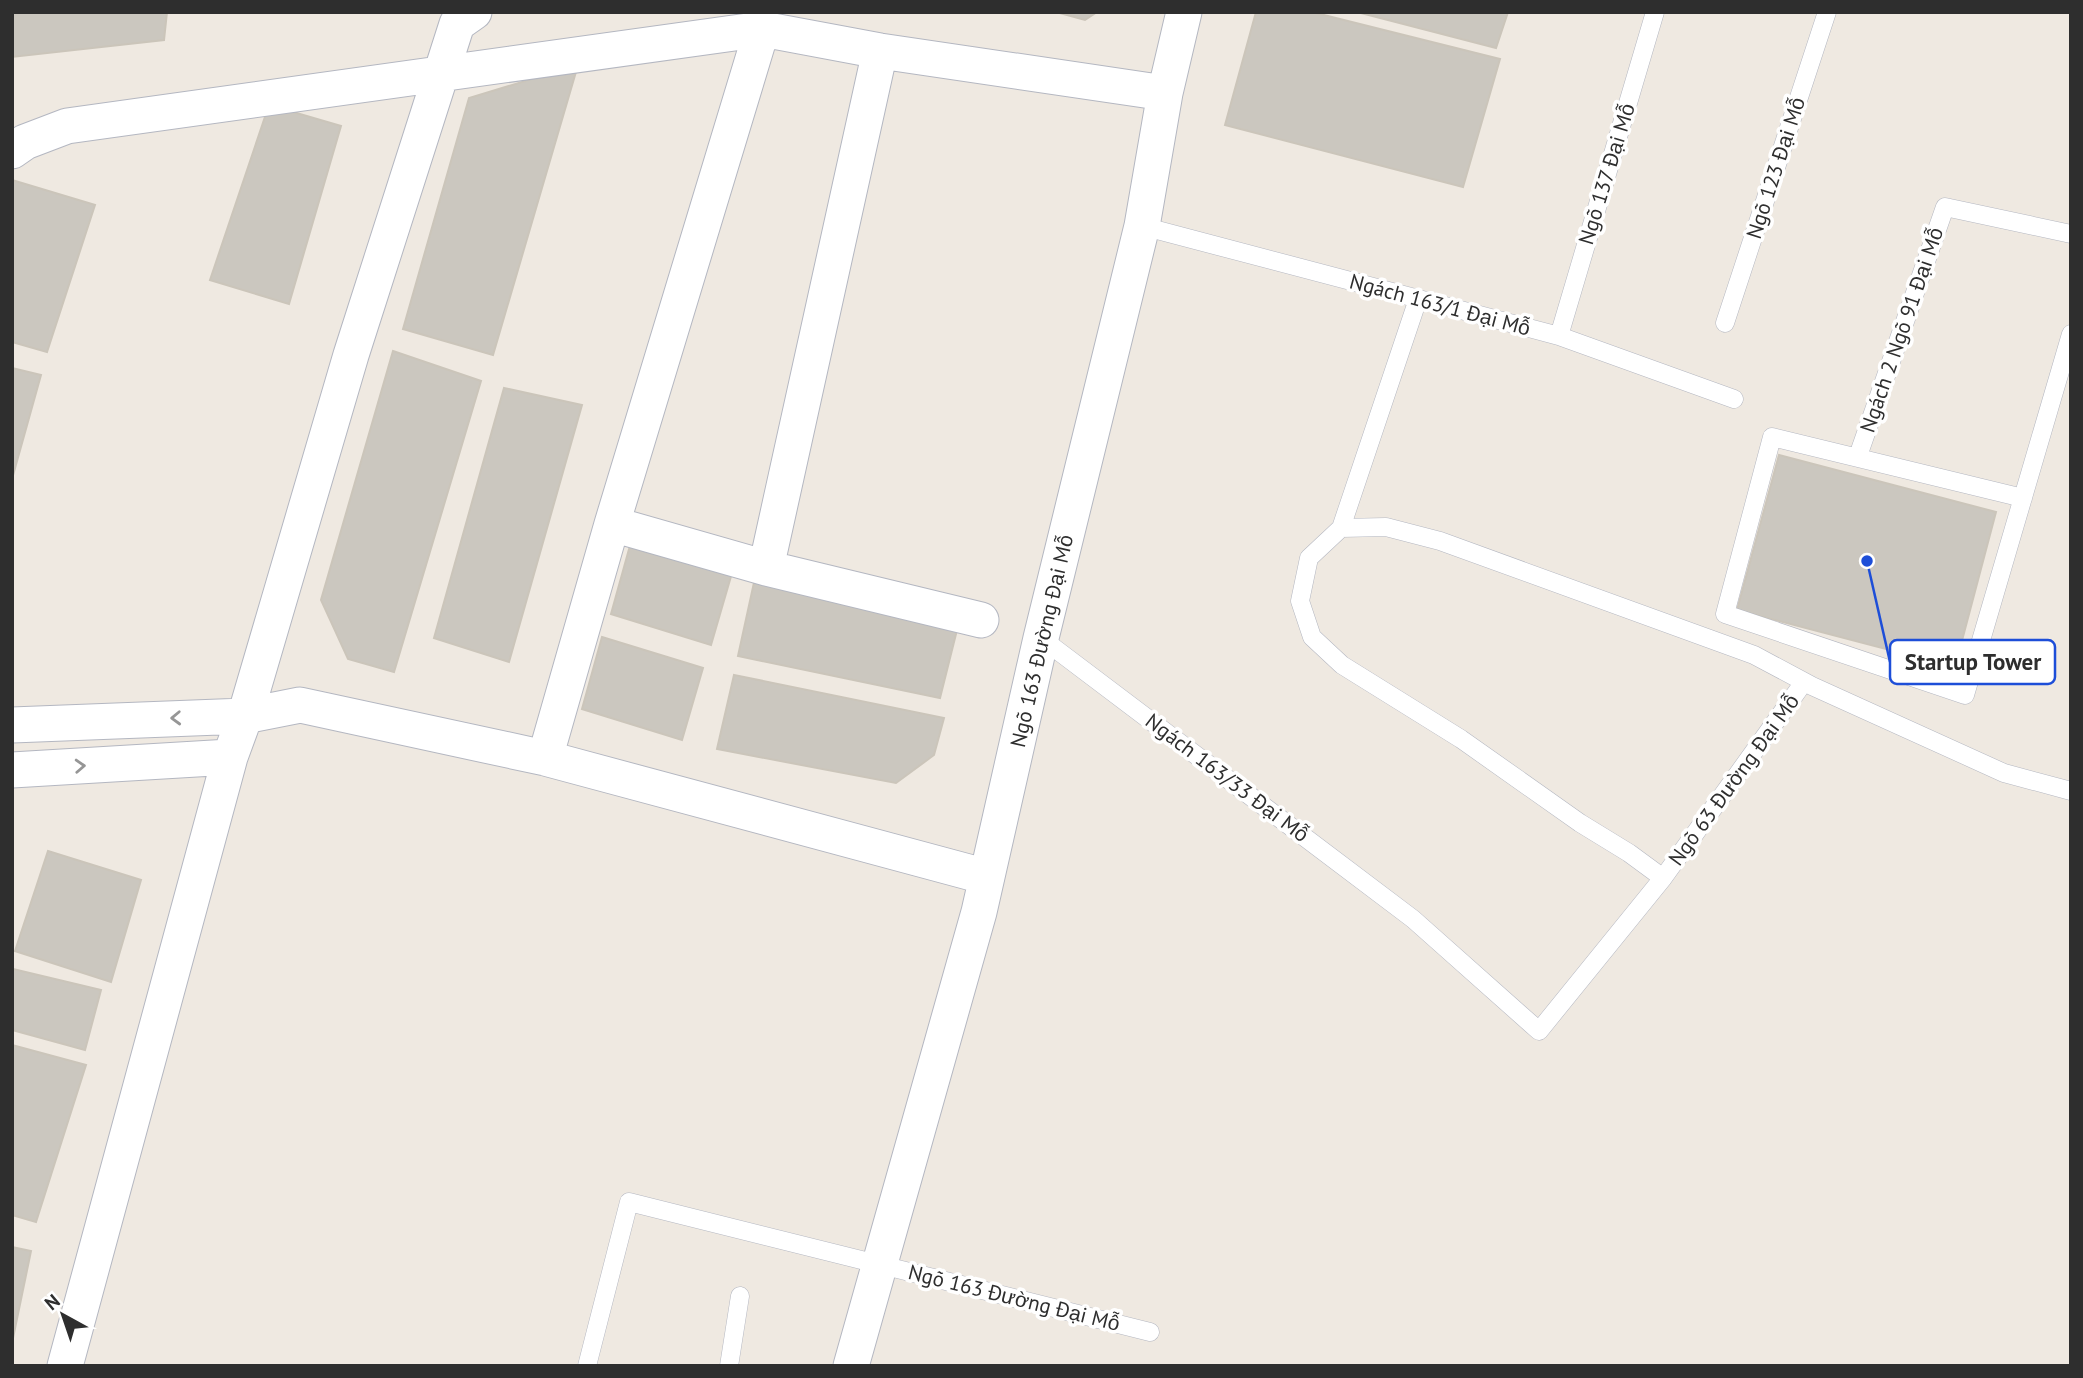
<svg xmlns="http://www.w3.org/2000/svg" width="2083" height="1378" font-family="'PT Sans',sans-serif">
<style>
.building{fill:#cbc7bf;stroke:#cbc5ba;stroke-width:2}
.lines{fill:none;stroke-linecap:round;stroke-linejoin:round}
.service-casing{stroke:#b4b7c1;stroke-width:19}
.minor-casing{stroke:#b4b7c1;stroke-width:37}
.service{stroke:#fff;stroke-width:18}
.minor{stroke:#fff;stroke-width:35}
.oneway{stroke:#969696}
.labels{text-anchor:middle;stroke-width:7;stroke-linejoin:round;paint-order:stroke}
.street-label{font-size:21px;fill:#2e2e2e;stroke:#fff}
.leader{fill:none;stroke:#1d4ed8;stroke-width:2.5}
.callout-dot{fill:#1d4ed8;stroke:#fff;stroke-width:2.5}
.callout{fill:#fff;stroke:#1d4ed8;stroke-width:2.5}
.callout-label{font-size:23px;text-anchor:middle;font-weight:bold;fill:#2e2e2e}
</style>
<rect width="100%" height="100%" fill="#efe9e1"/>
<path class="building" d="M12 12H167L164 40 12 57Z
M1056 12H1097L1085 20Z
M1256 12H1312L1500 59 1463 187 1225 125Z
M1357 12H1508L1496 48Z
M578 65 493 355 403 329 469 98Z
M269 105 341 126 289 304 210 280Z
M12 180 95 205 47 352 12 342Z
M393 351 481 381 394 672 348 659 321 600Z
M12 368 41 375 12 479Z
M504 388 582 405 509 662 434 638Z
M1779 455 1996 512 1955 667 1737 610Z
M631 542 732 573 711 645 611 614Z
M755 578 958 626 940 698 738 656Z
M602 637 703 668 682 740 582 709Z
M734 675 944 718 934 755 896 783 717 749Z
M48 851 141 880 111 982 15 951Z
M13 969 101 990 85 1050 12 1030Z
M12 1045 86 1065 36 1222 12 1215Z
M12 1247 31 1251 12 1343Z"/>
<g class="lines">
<g class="service-casing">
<path id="service" d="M1142 226 1559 336 1734 399
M1725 323 1827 12
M1559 336 1655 12
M1858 456 1945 207 2071 234
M2023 498 1772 437 1725 614 1965 695 2071 334
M1341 528 1418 299
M1041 638 1413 919 1539 1031 1663 878 1804 682
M1663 878 1629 853 1580 823 1461 739 1342 665 1312 637 1300 601 1309 558 1341 528 1386 527 1440 541 1754 655 1812 686 2004 773 2071 791
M587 1366 629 1202 1150 1332
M729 1366 740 1296"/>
</g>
<g class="minor-casing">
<path id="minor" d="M12 151 25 142 67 126 762 29 880 51 1165 93
M612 524 766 568 981 620
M766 568 880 51
M12 725 245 716 300 705 545 758 987 877
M545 758 612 524 762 29
M12 770 230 757
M65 1366 230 757 245 716 351 355 457 24 474 12
M851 1366 979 912 1041 638 1142 226 1165 93 1184 12"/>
</g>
<use href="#service" class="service"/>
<use href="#minor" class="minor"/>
</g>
<defs><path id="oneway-chevron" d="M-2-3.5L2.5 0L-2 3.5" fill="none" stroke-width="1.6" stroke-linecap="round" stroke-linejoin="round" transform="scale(1.75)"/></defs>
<g class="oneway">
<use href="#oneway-chevron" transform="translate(176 718) rotate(178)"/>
<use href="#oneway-chevron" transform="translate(80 766) rotate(-3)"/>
</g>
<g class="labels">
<g class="street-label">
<text transform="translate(1776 168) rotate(-72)" y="7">Ngõ 123 Đại Mỗ</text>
<text transform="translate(1607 174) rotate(-73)" y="7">Ngõ 137 Đại Mỗ</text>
<text transform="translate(1440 305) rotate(15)" y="7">Ngách 163/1 Đại Mỗ</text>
<text transform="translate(1902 330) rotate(-71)" y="7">Ngách 2 Ngõ 91 Đại Mỗ</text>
<text transform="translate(1042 641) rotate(-77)" y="7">Ngõ 163 Đường Đại Mỗ</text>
<text transform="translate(1227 778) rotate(37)" y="7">Ngách 163/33 Đại Mỗ</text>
<text transform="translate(1734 780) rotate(-54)" y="7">Ngõ 63 Đường Đại Mỗ</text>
<text transform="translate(1014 1298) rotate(14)" y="7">Ngõ 163 Đường Đại Mỗ</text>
</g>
</g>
<path class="leader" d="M1867 561L1890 662"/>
<circle class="callout-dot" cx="1867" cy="561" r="7"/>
<rect class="callout" x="1890" y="640" width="165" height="44" rx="7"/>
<g class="callout-label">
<text x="1973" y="670">Startup Tower</text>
</g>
<rect width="2083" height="1378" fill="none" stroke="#2e2e2e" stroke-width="28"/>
<g transform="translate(63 1315) rotate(320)" stroke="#ffffff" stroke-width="5" paint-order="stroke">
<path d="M0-5L12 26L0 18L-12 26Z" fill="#2e2e2e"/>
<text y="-10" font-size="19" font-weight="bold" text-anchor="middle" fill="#2e2e2e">N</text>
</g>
</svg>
